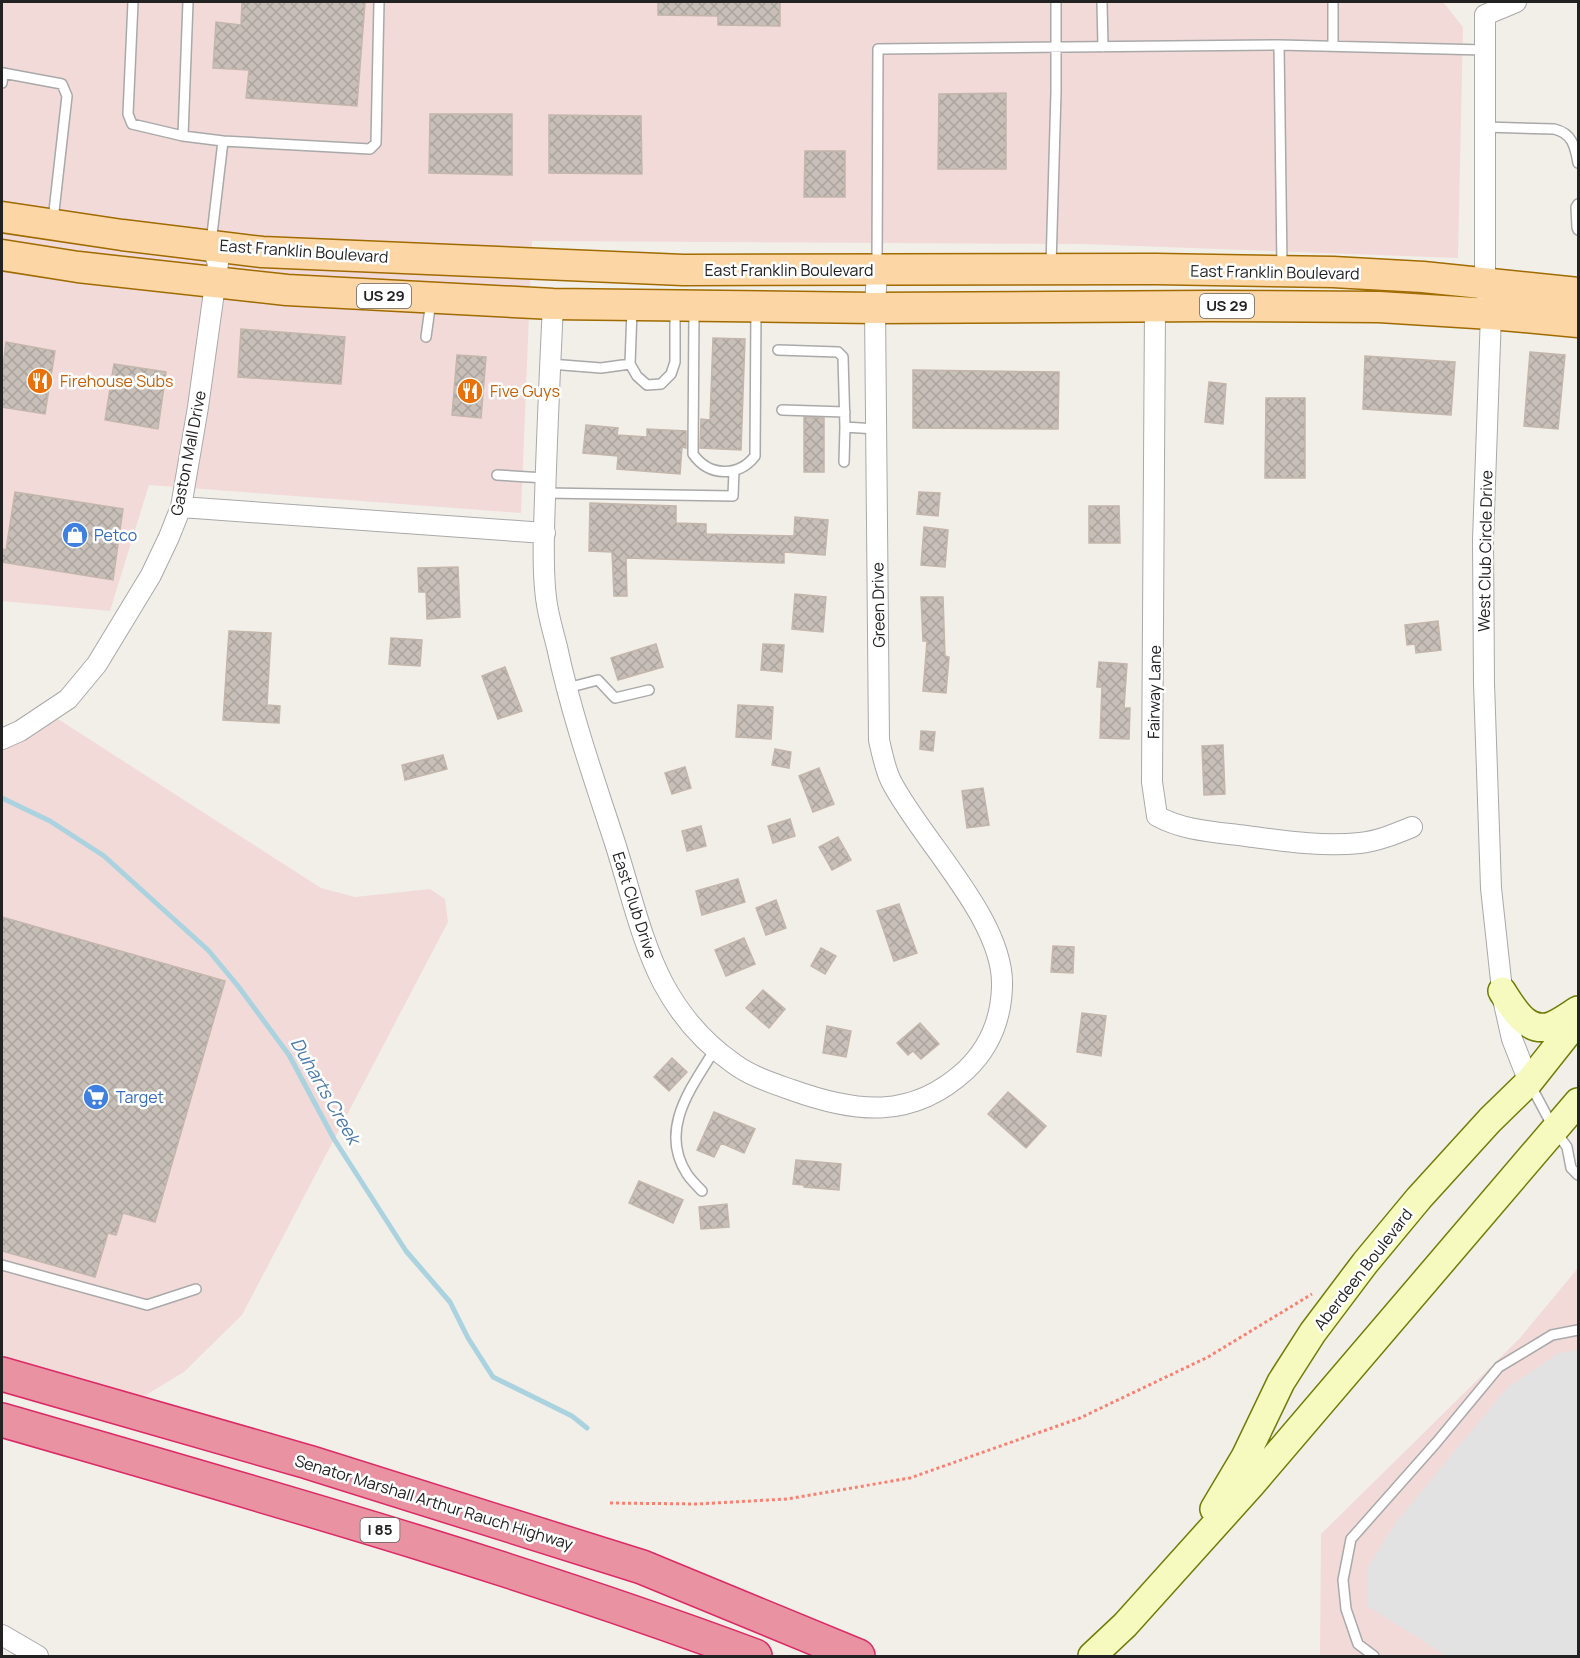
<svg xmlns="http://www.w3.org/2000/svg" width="1580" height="1658" font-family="Manrope,sans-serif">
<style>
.commercial{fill:#f2dad9}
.parking{fill:#e2e2e2}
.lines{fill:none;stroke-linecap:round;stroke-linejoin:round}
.stream{stroke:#aad3df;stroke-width:5}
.building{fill:url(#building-cross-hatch);stroke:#c4b6ab;stroke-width:1.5}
.service-casing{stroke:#a9a9a9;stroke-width:12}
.minor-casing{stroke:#a9a9a9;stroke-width:22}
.secondary-casing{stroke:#707d05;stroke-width:30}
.primary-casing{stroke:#a06b00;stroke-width:33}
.motorway-casing{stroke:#dc2a67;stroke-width:36}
.path{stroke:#fa8072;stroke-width:3;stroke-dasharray:3 3;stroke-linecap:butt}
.service{stroke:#fff;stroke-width:9}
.minor{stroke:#fff;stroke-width:20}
.secondary{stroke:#f7fabf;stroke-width:27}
.primary{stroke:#fcd6a4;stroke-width:30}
.motorway{stroke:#e892a2;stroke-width:33}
.labels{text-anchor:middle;stroke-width:5;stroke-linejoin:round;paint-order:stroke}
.shield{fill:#fff;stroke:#646464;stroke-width:1.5}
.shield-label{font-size:15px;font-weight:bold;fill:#222}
.street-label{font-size:16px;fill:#222;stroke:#fff}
.food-label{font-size:16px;fill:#c56008;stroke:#fff;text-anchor:start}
.shop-label{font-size:16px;fill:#366cbe;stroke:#fff;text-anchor:start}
.water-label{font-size:18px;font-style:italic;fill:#4a7aab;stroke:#fff}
</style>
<defs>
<pattern id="building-cross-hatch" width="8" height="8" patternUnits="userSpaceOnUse" patternTransform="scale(1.5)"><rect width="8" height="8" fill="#c7bfb8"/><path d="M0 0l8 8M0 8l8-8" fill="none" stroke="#aba49e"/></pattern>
</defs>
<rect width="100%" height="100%" fill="#f2efe9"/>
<path class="commercial" d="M2 2H1443L1463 27 1458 258 1083 244 532 241 521 513 149 485 110 611 2 601Z
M47 712 321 888 355 897 430 889 445 899 448 922 242 1315 184 1372 121 1410 2 1374V739Z
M1578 1268V1656H1320L1321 1534 1519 1339Z"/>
<path class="parking" d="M1578 1350V1656H1447L1367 1606V1568L1397 1521 1508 1387 1559 1353Z"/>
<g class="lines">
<path class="stream" d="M2 798 50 821 104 856 208 950 238 986 289 1055 334 1139 406 1251 450 1302 468 1338 493 1377 572 1416 587 1428"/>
</g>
<path class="building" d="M242 2H365L357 106 246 98 249 70 213 68 216 22 241 25Z
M658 2H780V26L718 25V16L658 15Z
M1006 93V169H938L939 94Z
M430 114H512V175L429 173Z
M549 115 641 116 642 174 549 173Z
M805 151H845V197H804Z
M241 329 345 337 341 384 238 377Z
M713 338 745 339 741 450 700 448 701 419 710 420Z
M6 342 55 351 45 414 2 407V374Z
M1530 352 1565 355 1558 429 1524 426Z
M457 355 486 357 481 418 452 415Z
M1365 356 1455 362 1451 415 1363 409Z
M114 364 166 372 158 429 105 420Z
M913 370 1059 372 1058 429 913 428Z
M1209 382 1226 384 1223 424 1205 422Z
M1266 398H1305V478H1265Z
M804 417 824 418V472H804Z
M586 425 618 428 617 435 647 437V429L686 431V448L682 447 680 474 617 469 618 456 583 453Z
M15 492 123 509 113 580 2 562V549L6 550Z
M919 492 940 493 938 516 917 514Z
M590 503 676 506V523L706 524V534L794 536 795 517 828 520 825 555 784 552V563L626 558 627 596H614L612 552 589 551Z
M1089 506H1119L1120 543H1089Z
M924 527 948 530 945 567 921 565Z
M458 567 460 617 427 619 426 592H419L418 568Z
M795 594 826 597 823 632 792 629Z
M921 597H943L945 656 949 657 946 693 923 691 927 641H923Z
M1438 621 1441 650 1416 653 1415 644 1407 645 1405 625Z
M229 631 271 633 267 705 280 706 279 723 223 720Z
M391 638 422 640 420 666 389 664Z
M656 644 663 667 618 680 611 658Z
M763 644 784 645 782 672 761 670Z
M1099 662 1127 664 1124 708H1130L1129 739 1100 738 1102 687H1097Z
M505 667 522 711 498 719 482 676Z
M738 705 773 707 771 739 736 737Z
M921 731 935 732 933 751 920 749Z
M1223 745 1225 794 1204 795 1202 746Z
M775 749 791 752 789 768 772 765Z
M443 755 447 769 405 780 402 765Z
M685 767 691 788 672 794 665 773Z
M819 768 834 804 813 812 799 776Z
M983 788 989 825 967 828 962 791Z
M790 819 795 836 773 843 768 826Z
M701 826 706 846 687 851 682 831Z
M838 837 851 860 832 870 819 847Z
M738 879 745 902 702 915 696 891Z
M776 900 786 928 766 935 756 908Z
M899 904 917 953 894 961 877 911Z
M2 917 225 981 155 1222 123 1213 116 1235 108 1233 95 1277 2 1251Z
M744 938 755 964 726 976 715 950Z
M1053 946 1074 947 1073 973 1051 972Z
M821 948 836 956 825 974 811 966Z
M763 990 785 1009 769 1028 746 1008Z
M1082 1013 1106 1016 1101 1056 1077 1052Z
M920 1023 939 1044 921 1059 913 1051 908 1055 897 1043Z
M827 1026 851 1031 846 1057 823 1053Z
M672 1058 687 1072 669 1091 654 1077Z
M1008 1092 1046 1126 1026 1148 988 1114Z
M714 1112 755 1129 744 1153 721 1143 714 1157 697 1150Z
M796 1160 841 1164 839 1190 804 1187V1185L793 1184Z
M639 1181 683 1200 673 1223 629 1203Z
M727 1204 729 1227 701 1229 699 1207Z"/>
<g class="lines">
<g class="service-casing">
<path id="service" d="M133 2 128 114 132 124 183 136
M188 2 183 136 223 141 211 243
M1102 2 1103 47
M1279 45 1485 50
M1333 46V2
M2 83 3 73 62 84 67 96 53 220
M1485 127 1554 129C1572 133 1575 146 1578 163
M223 141 370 149 376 143 379 2
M1578 204 1576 207 1577 227 1578 230
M877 266 878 49 1279 45 1282 266
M1051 266 1056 92V2
M632 310 630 364 637 376 647 385 661 384 671 374 675 362V309
M694 311 693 454C709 477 739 477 755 456L756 309
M426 337 431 301
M778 350 838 352 843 357 845 427 876 429
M550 364 601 368 630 364
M782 410 845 412
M844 462 845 427
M497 475 545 478
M545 493 733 496 734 471
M567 688 598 680 615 698 649 690
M1530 1084 1554 1129 1567 1147 1571 1168 1578 1175
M702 1191C697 1186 691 1180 687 1174 658 1129 692 1087 715 1049
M2 1265 147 1305 196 1289
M1374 1656 1358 1644 1346 1609 1343 1580 1351 1539 1436 1443 1499 1367 1552 1335 1578 1330"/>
</g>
<g class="minor-casing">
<path id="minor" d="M1485 15V284L1491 314 1483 540 1484 683 1491 888 1503 999 1512 1039 1529 1082
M1485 15 1516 2
M553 304C550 368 547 433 545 498 544 530 542 566 546 598 548 615 553 631 557 647 571 713 593 776 614 840 629 886 641 941 663 983 680 1015 703 1042 733 1063 750 1076 772 1083 792 1090 856 1113 912 1120 966 1070 989 1048 1001 1019 1002 987 1005 920 921 840 891 781 885 769 882 753 879 740L875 308 877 269
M1155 306 1152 782 1157 816C1184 831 1216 832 1246 836 1284 841 1321 847 1360 843 1378 841 1395 834 1412 827
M181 507 545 533
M2 739 20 731 68 699 97 664 151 575 169 537 181 507 198 407 218 263 211 245
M2 1635 38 1656"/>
</g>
<g class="secondary-casing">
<path id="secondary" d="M1502 991C1513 1008 1528 1036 1553 1025 1562 1021 1570 1015 1578 1010
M1214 1509 1245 1457 1281 1382 1313 1332 1365 1263 1419 1198 1490 1120 1529 1082 1578 1020
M1092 1656 1125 1625 1251 1485 1578 1102"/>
</g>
<g class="primary-casing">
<path id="primary" d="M2 217 122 235 262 252 683 270 1156 269 1333 272 1423 277 1578 293
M2 255 78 267 287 290 553 304 875 308 1210 306 1379 307 1491 314 1578 322"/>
</g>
<g class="motorway-casing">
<path id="motorway" d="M2 1374 308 1462 642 1567 858 1656
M2 1420C254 1493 508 1564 755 1656"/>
</g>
<path class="path" d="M610 1503 697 1504 787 1499 910 1478 1080 1418 1208 1357 1312 1294"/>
<use href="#service" class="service"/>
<use href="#minor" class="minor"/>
<use href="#secondary" class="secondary"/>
<use href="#primary" class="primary"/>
<use href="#motorway" class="motorway"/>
</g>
<defs>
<g id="restaurant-disc" transform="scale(1.35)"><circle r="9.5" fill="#e8710a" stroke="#fff"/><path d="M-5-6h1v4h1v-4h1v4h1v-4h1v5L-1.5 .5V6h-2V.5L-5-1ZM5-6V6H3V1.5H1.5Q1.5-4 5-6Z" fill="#fff"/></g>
<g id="shop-disc" transform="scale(1.35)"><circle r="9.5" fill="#3f7fe0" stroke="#fff"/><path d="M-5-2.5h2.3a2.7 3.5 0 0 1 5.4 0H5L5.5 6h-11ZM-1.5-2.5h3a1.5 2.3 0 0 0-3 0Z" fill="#fff"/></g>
<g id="supermarket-disc" transform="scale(1.35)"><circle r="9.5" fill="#3f7fe0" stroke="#fff"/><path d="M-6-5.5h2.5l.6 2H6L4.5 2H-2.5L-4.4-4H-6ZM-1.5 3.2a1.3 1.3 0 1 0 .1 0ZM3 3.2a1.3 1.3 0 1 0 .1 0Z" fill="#fff"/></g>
</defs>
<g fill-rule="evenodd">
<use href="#restaurant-disc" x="40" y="381"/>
<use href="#restaurant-disc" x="470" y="391"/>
<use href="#shop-disc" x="75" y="535"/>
<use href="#supermarket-disc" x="96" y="1097"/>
</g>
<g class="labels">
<g class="shield">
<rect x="357" y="284" width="54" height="24" rx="4.5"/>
<rect x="1200" y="294" width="54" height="24" rx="4.5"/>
<rect x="360.5" y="1518" width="39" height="24" rx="4.5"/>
</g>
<g class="shield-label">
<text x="384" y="301">US 29</text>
<text x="1227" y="311">US 29</text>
<text x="380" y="1535">I 85</text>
</g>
<g class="street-label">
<text transform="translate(304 251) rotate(4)" y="6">East Franklin Boulevard</text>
<text x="789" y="276">East Franklin Boulevard</text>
<text transform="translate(1275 272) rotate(1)" y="6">East Franklin Boulevard</text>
<text transform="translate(188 453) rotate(-79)" y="6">Gaston Mall Drive</text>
<text transform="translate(1485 551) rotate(-89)" y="6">West Club Circle Drive</text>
<text transform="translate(878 605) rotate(-91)" y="6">Green Drive</text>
<text transform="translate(1154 692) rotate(-89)" y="6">Fairway Lane</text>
<text transform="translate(635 905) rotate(72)" y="6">East Club Drive</text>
<text transform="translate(1363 1269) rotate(-52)" y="6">Aberdeen Boulevard</text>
<text transform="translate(434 1502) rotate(17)" y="6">Senator Marshall Arthur Rauch Highway</text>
</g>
<g class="food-label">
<text x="60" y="387">Firehouse Subs</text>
<text x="490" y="397">Five Guys</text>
</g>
<g class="shop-label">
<text x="94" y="541">Petco</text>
<text x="116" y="1103">Target</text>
</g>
<g class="water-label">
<text transform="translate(325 1091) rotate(60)" y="6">Duharts Creek</text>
</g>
</g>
<rect width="1580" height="1658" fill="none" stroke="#222222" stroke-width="6"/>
</svg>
